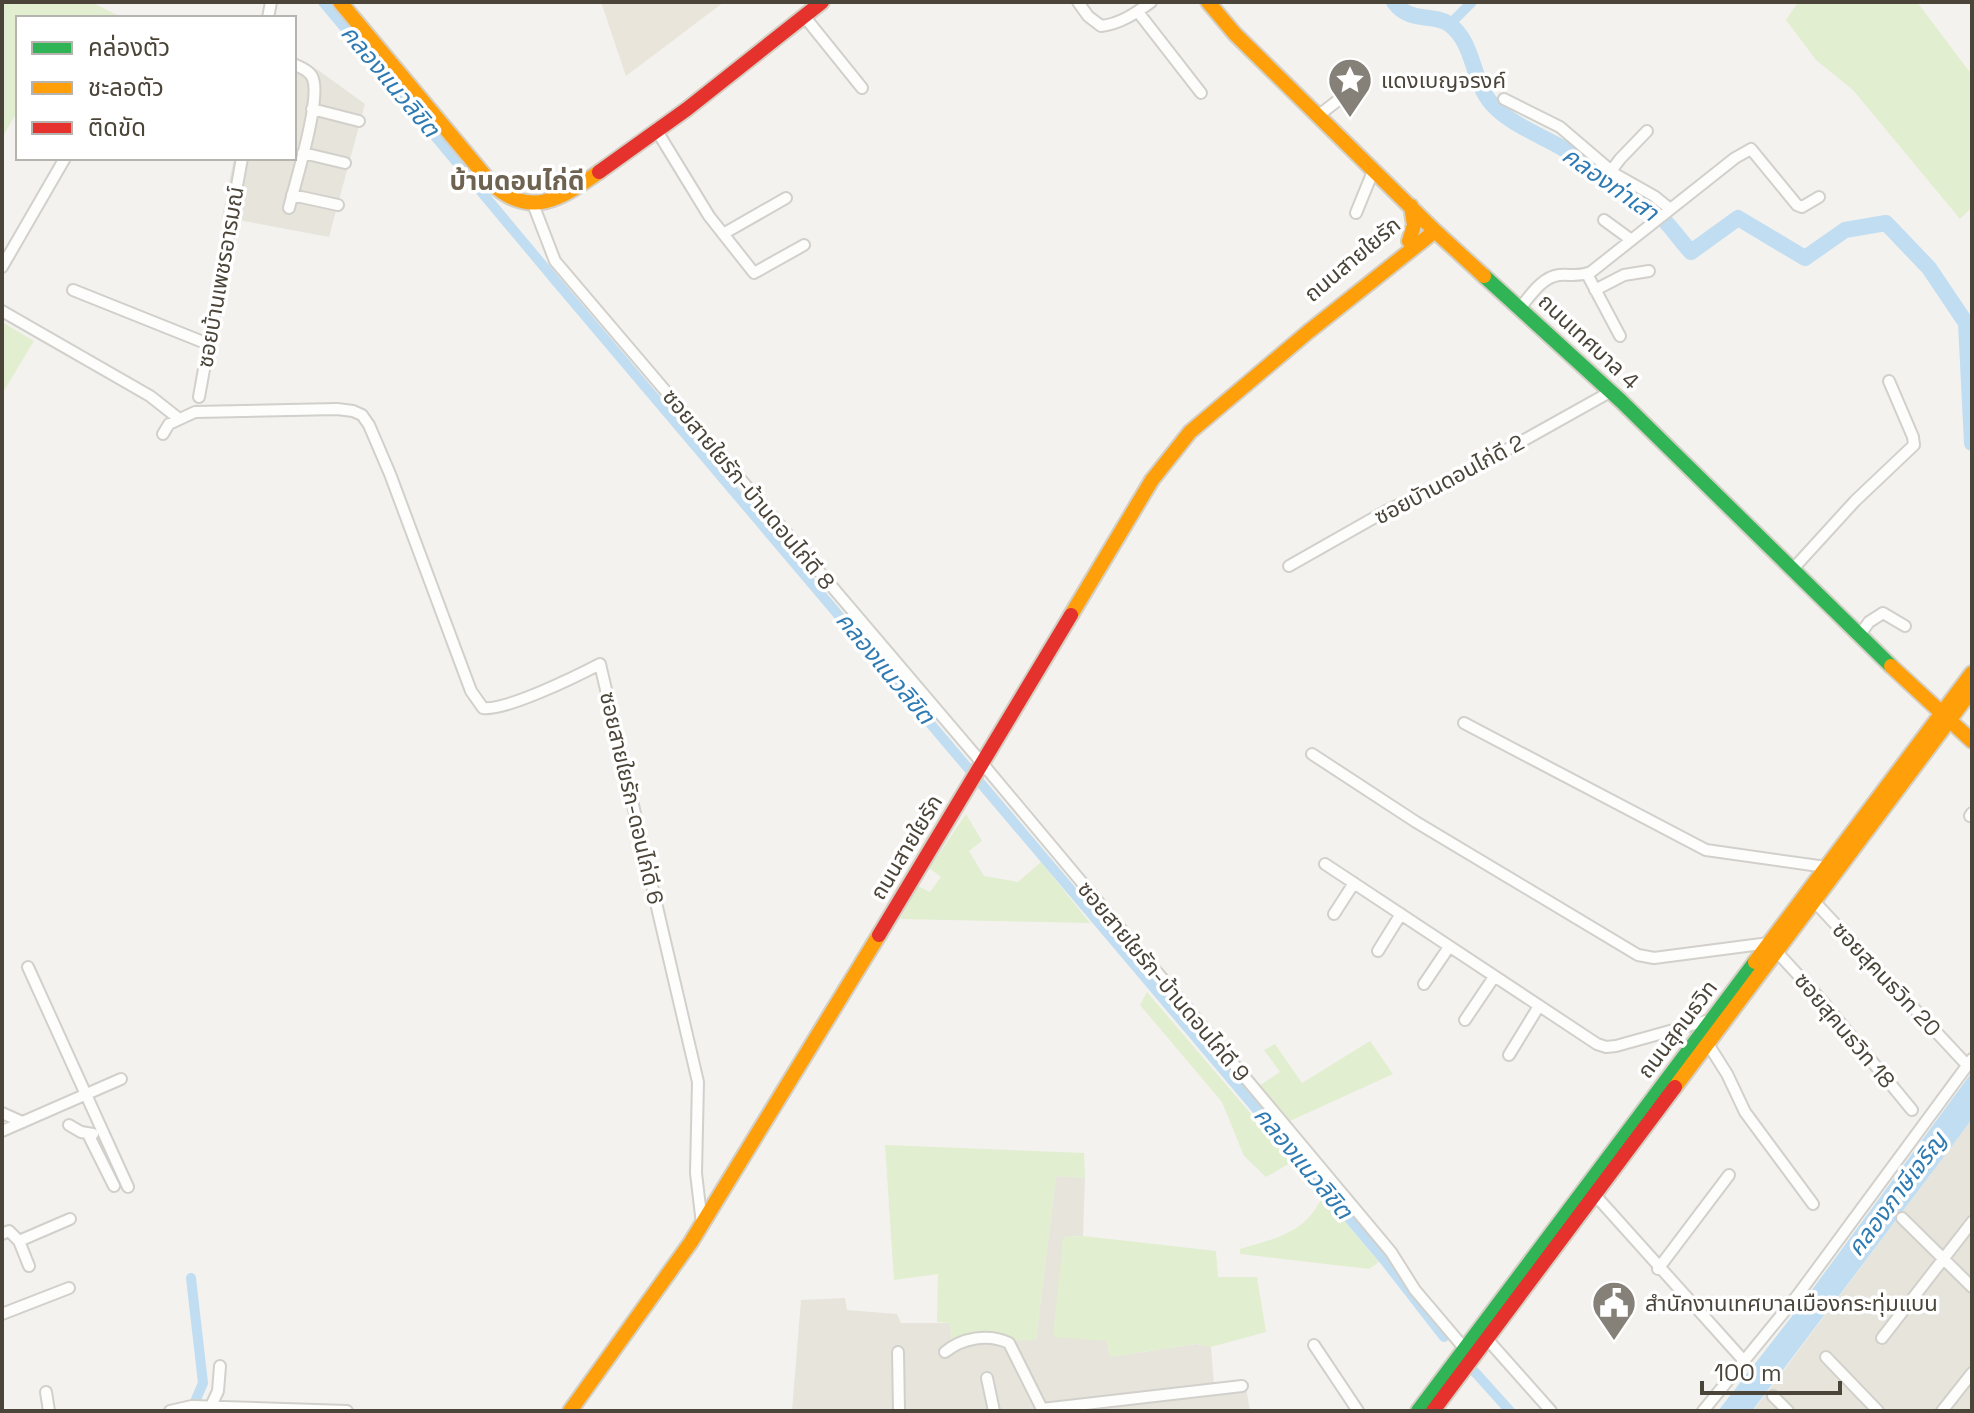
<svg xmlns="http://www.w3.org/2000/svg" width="1974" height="1413" font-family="'Space Grotesk','Noto Sans Thai',sans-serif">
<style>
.residential{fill:#e7e4dc}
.education{fill:#eae5da}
.green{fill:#e1eecf}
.water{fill:#c0ddf1}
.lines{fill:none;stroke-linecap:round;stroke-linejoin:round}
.canal{stroke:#c0ddf1;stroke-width:10}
.river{stroke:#c0ddf1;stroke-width:16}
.street-casing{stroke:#d2d0cb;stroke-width:14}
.fast-casing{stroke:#d3cfc5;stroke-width:18}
.slow-casing{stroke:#d3cfc5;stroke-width:18}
.jam-casing{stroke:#d3cfc5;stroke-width:18}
.street{stroke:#fdfdfc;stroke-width:10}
.fast{stroke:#30b455;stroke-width:14}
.slow{stroke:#ff9f0a;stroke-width:14}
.jam{stroke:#e5322d;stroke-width:14}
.labels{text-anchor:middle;stroke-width:7;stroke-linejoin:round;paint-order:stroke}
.poi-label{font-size:22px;fill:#4b4439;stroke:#fff;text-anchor:start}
.street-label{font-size:22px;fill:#4b4439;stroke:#fff}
.water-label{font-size:24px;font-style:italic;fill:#2e7ab2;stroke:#fff}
.quarter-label{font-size:26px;font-weight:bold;fill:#6e6250;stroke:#fff}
</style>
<rect width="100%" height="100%" fill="#f4f2ee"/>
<path class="residential" d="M294 60 318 70 365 104 329 237 222 217 234 158H294Z
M1972 1119V1411H1753L1949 1150Z
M1056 1176 1085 1178 1083 1236 1063 1237 1107 1341 1110 1357 1196 1344 1211 1347 1214 1384 1245 1381 1250 1411H792L801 1300 845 1298 847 1310 897 1314 901 1323H950L952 1341 1036 1340Z"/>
<path class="education" d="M601 2H724L626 76Z"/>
<path class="green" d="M2 2H91L123 18H18V110L2 138Z
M1798 2H1917L1972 75V207L1960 219 1853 90 1816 60 1786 20Z
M2 322 34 341 2 394Z
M966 814 982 841 969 851 984 876 1018 882 1041 862 1090 923 900 919 918 886 930 892 941 877 929 868Z
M1147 992 1292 1162 1266 1177 1244 1156 1222 1102 1140 1005Z
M1370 1041 1393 1074 1290 1121 1259 1086 1280 1072 1264 1050 1275 1044 1302 1083Z
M885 1145 1084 1153 1085 1178 1056 1176 1036 1340 952 1341 950 1323 937 1322 938 1274 894 1280Z
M1321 1199 1330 1204 1379 1262 1369 1269 1240 1254V1249C1274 1239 1305 1233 1321 1199Z
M1083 1236 1216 1251 1218 1277H1257L1266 1332 1211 1347 1196 1344 1110 1357 1107 1341 1053 1337 1063 1237Z"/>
<path class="water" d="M1972 1072V1119L1949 1150 1752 1411H1718L1803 1302Z"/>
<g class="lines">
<path class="canal" d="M323 2 555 280 1385 1261 1444 1337
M1450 24 1472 2
M1474 1371 1510 1411
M191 1411 203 1383 191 1278"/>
<path class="river" d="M1394 2C1410 24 1433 13 1449 24 1475 43 1471 80 1492 104 1510 125 1550 139 1574 155 1588 164 1600 176 1613 185 1626 194 1643 200 1655 211 1668 222 1679 239 1691 252L1738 218 1805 258 1845 230 1886 223 1929 268 1966 323 1972 443"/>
<g class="street-casing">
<path id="street" d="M1078 2 1088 16 1101 26C1120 24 1136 13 1151 2
M1138 12 1201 93
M804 16 862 88
M268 18 271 2
M1504 99 1560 127 1615 174 1654 196 1670 209
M312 109 359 121
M1319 115 1354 88
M657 131 709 216 754 273 804 245
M303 153 345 163
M1611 171 1620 159 1647 131
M292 195 338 205
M533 204 555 261 982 763 1391 1252 1415 1290 1465 1349
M289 208C295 183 321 101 313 79 311 71 301 68 294 64
M1356 213 1374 169
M1604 220 1630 239
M723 234 786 198
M2 267 65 158
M1587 274 1620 336
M73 290 208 344
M1595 290 1624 275 1649 271
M1520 308C1530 296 1542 277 1559 275 1571 274 1579 277 1591 272L1735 158 1751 149 1797 205 1802 207 1819 197
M2 311 150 396 178 418
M199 397 242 158
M163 434 169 424 195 412 337 409 353 411 362 415 369 425 390 474 471 691 483 708C506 711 577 676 600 664L698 1082 696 1173 702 1224
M1289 566 1386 511 1467 472 1610 392
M1792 570 1855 501 1914 445 1913 437 1889 381
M1859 636 1869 622 1883 613 1905 626
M1464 723 1706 850 1826 867
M1312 754 1416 822 1638 955 1654 958 1769 943
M1970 816 1972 813
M1325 864 1597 1044 1606 1047 1616 1046 1713 1019
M1811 898 1967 1065
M1334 914 1354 883
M1378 951 1401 914
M1776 951 1823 1002 1912 1110
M28 967 128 1187
M1424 984 1449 947
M1465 1020 1494 977
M1708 1044 1727 1074 1745 1112 1813 1204
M1509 1055 1539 1006
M2 1113 22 1122
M69 1125 81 1132 93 1134
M2 1131 121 1079
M88 1134 114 1186
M1595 1195 1745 1362
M1902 1218 1972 1287
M2 1234 9 1231 19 1241 29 1266
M19 1241 70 1219
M1658 1269 1729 1175
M2 1314 69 1288
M1882 1338 1972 1222
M1487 1339 1551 1411
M1314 1345 1358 1411
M898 1352 899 1411
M945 1352C962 1338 988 1333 1009 1343L1043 1411
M1826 1357 1878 1411
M987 1378 994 1411
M46 1392 49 1411
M1773 1396 1788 1411
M211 1406 218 1391 220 1366
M1042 1409 1242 1386
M170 1411 192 1406 347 1411
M1703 1411 1797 1296 1972 1059
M1942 1411 1972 1373"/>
</g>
<g class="fast-casing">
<path id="fast" d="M1484 276 1621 401 1891 666
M1418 1411 1755 962"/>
</g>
<g class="slow-casing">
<path id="slow" d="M340 2 491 183C530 220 562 198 599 172
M1208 2 1235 34 1435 231 1484 276
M1409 241 1414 225 1411 206
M1071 615 1152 480 1190 432 1308 332 1435 231
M1891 666 1972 741
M1755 962 1972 673
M1675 1087 1972 690
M570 1411 691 1242 879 935"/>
</g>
<g class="jam-casing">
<path id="jam" d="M599 172 687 109 822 2
M879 935 1071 615
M1433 1411 1675 1087"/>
</g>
<use href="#street" class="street"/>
<use href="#fast" class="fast"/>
<use href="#slow" class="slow"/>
<use href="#jam" class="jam"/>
</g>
<defs>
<g id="sight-pin" transform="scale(2.3)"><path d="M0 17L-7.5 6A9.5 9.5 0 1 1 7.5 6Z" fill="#868178" stroke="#fff"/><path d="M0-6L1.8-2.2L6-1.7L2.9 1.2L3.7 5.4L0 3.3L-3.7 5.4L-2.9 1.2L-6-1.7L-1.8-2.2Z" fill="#fff"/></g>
<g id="civic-pin" transform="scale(2.3)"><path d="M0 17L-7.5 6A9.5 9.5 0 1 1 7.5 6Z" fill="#868178" stroke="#fff"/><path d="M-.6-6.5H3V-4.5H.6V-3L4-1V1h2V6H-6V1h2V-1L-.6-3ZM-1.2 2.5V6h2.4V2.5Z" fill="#fff"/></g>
</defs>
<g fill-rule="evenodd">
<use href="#sight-pin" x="1350" y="80"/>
<use href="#civic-pin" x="1614" y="1303"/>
</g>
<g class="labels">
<g class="poi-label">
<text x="1381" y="88">แดงเบญจรงค์</text>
<text x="1645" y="1311">สำนักงานเทศบาลเมืองกระทุ่มแบน</text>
</g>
<g class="street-label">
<text transform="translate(1352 259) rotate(-40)" y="8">ถนนสายใยรัก</text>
<text transform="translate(220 277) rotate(-80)" y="8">ซอยบ้านเพชรอารมณ์</text>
<text transform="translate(1589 341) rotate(43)" y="8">ถนนเทศบาล 4</text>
<text transform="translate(1449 479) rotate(-28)" y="8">ซอยบัานดอนไก่ดี 2</text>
<text transform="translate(749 489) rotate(50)" y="8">ซอยสายใยรัก-บ้านดอนไก่ดี 8</text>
<text transform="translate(632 798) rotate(77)" y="8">ซอยสายใยรัก-ดอนไก่ดี 6</text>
<text transform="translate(906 847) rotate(-59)" y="8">ถนนสายใยรัก</text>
<text transform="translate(1887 979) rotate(47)" y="8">ซอยสุคนธวิท 20</text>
<text transform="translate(1164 981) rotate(50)" y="8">ซอยสายใยรัก-บ้านดอนไก่ดี 9</text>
<text transform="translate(1677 1029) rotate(-53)" y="8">ถนนสุคนธวิท</text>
<text transform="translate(1845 1030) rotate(50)" y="8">ซอยสุคนธวิท 18</text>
</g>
<g class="water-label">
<text transform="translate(390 81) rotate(50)" y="8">คลองแนวลิขิต</text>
<text transform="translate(1610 184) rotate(35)" y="8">คลองท่าเสา</text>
<text transform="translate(885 668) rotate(50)" y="8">คลองแนวลิขิต</text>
<text transform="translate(1303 1163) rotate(50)" y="8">คลองแนวลิขิต</text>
<text transform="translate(1897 1194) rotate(-53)" y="8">คลองภาษีเจริญ</text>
</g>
<g class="quarter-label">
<text x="517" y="190">บ้านดอนไก่ดี</text>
</g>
</g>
<rect width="1974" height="1413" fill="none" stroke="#4b4439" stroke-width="8"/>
<rect x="16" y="16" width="280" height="144" fill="#ffffff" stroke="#b7b4b0" stroke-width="2"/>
<rect x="32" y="42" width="40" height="12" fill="#30b455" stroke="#b7b4b0" stroke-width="2"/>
<text x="88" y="56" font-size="24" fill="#4b4439">คล่องตัว</text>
<rect x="32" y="82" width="40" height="12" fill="#ff9f0a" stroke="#b7b4b0" stroke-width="2"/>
<text x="88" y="96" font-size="24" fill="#4b4439">ชะลอตัว</text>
<rect x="32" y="122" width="40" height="12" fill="#e5322d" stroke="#b7b4b0" stroke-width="2"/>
<text x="88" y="136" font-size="24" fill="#4b4439">ติดขัด</text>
<path d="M1702 1381v12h138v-12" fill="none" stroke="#4b4439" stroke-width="4"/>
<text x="1714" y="1381" font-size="24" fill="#4b4439" stroke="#ffffff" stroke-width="6" paint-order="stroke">100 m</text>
</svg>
